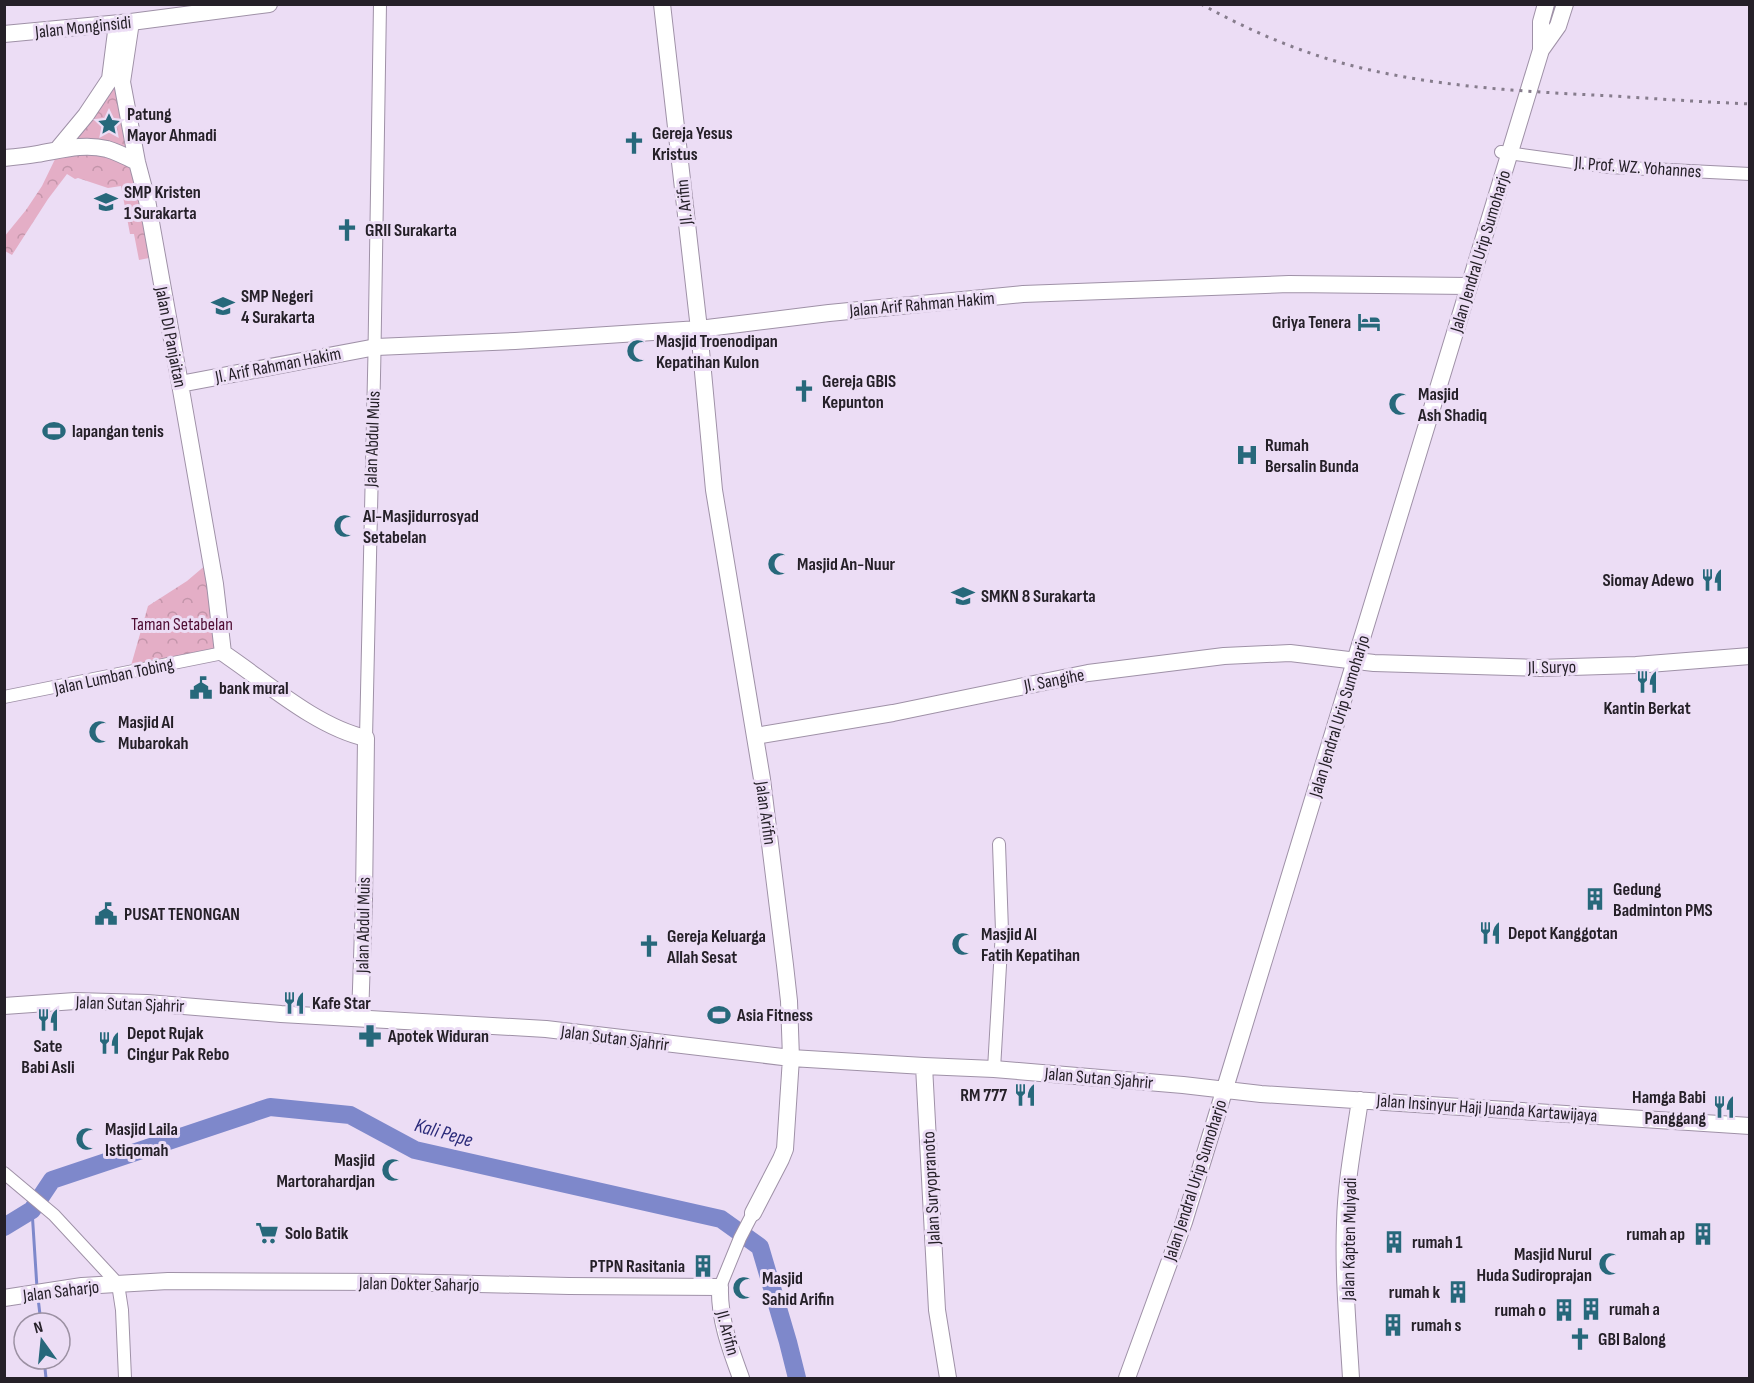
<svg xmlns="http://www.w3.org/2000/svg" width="1754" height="1383" font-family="'Sofia Sans Condensed',sans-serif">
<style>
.forest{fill:url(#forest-crowns)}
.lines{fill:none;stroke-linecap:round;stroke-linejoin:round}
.stream{stroke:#7e88cb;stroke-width:3}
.river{stroke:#7e88cb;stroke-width:18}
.minor-casing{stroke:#9f91a7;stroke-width:14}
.major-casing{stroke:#9f91a7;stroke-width:18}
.minor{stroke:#fff;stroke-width:12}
.major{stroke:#fff;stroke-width:16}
.rail{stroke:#867c8c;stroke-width:3;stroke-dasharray:3 6;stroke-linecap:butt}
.labels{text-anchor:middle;stroke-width:6;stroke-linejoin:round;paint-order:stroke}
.street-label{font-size:18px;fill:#252028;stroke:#ecddf5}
.poi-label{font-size:18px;font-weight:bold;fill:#252028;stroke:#ecddf5;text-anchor:start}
.park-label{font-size:18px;fill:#4f0d33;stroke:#ecddf5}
.water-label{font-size:20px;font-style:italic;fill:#2b2b7a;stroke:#ecddf5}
</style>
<defs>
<pattern id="forest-crowns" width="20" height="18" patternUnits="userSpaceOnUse" patternTransform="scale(1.5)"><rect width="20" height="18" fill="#e4aec6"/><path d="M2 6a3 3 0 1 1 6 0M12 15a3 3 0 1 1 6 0" fill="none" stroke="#c395aa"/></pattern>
</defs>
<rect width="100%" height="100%" fill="#ecddf5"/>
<path class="forest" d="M115 78 134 158 71 146Z
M58 153H104L135 165 154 257 139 260 134 234H130L121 186 108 188 78 178 75 179 67 174 48 199 12 255 5 251 4 237 26 210 42 186Z
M207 564 219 650 130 669 148 606 187 581Z"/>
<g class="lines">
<path class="stream" d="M32 1210 37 1288
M38 1298 41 1323
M44 1359 46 1378"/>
<path class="river" d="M4 1227 32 1210 52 1180 270 1107 350 1115 415 1150 721 1219 760 1247 788 1342 797 1378"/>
<g class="minor-casing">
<path id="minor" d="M1501 152 1609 167 1750 174
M4 697 223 653
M366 738C372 493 377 249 380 4
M994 1069 1002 931 999 844
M4 1173 54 1215 118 1284 122 1310 125 1378
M720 1287 740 1238 753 1213"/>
</g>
<g class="major-casing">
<path id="major" d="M662 4 699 329 714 490 762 779 785 965 789 1001 791 1058 785 1149 781 1159 753 1213
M131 22 122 82 137 162 147 200 180 384 215 584 223 653C265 681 316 727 366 738L364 899 360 1018
M4 34 131 22 269 4
M1541 50 1558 26 1565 4
M57 150 86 115 110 79 117 24
M4 158C15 157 26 156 37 154 61 150 83 143 107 149 117 152 127 157 137 162
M180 384 376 347 515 341 699 329 829 313 1023 294 1289 284 1469 286
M755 736 893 713 1088 673 1224 656 1290 653 1374 663 1539 668 1636 665 1750 656
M4 1006 75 1001 147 1003 281 1014 546 1029 791 1058 924 1066 994 1069 1183 1085 1261 1094 1750 1126
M924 1066 937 1310 948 1378
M4 1298 82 1286 168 1281 393 1282 569 1286 720 1287C719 1319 730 1348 741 1378
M1127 1378 1184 1222 1233 1062 1541 50V22L1546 4
M1351 1378C1348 1327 1343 1274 1345 1223 1346 1181 1354 1141 1360 1100"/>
</g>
<use href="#minor" class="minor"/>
<use href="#major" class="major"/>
<path class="rail" d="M1201 4C1253 33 1311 57 1370 70 1450 88 1532 92 1613 96 1659 99 1704 102 1750 104"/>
</g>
<defs>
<g id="sight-bare" transform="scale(1.8)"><path d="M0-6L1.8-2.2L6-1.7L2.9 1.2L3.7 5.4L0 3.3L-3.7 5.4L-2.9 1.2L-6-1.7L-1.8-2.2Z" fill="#27687b" stroke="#ecddf5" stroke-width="2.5" paint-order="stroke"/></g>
<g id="church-bare" transform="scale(1.8)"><path d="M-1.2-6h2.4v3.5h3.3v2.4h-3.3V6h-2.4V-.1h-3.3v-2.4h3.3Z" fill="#27687b" stroke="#ecddf5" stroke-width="2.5" paint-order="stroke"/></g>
<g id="school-bare" transform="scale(1.8)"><path d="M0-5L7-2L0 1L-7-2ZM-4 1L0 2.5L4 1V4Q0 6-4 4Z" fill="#27687b" stroke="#ecddf5" stroke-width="2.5" paint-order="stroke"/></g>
<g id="hotel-bare" transform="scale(1.8)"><path d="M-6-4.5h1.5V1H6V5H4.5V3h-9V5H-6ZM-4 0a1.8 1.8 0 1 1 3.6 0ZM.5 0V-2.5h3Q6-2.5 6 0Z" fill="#27687b" stroke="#ecddf5" stroke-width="2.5" paint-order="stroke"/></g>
<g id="mosque-bare" transform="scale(1.8)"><path d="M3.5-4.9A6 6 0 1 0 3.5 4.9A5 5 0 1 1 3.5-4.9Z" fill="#27687b" stroke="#ecddf5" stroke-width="2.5" paint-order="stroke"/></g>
<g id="stadium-bare" transform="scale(1.8)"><path d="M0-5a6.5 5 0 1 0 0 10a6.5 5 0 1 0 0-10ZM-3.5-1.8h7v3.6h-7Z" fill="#27687b" stroke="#ecddf5" stroke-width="2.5" paint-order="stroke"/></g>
<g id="hospital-bare" transform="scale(1.8)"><path d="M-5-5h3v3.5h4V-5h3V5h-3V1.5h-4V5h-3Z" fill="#27687b" stroke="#ecddf5" stroke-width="2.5" paint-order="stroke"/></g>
<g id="restaurant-bare" transform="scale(1.8)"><path d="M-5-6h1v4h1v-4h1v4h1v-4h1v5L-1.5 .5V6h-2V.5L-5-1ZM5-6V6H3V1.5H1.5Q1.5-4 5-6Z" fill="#27687b" stroke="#ecddf5" stroke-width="2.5" paint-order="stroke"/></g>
<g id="civic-bare" transform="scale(1.8)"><path d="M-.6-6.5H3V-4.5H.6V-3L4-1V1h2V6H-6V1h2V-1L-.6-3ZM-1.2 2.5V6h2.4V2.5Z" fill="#27687b" stroke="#ecddf5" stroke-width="2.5" paint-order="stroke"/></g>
<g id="building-bare" transform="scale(1.8)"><path d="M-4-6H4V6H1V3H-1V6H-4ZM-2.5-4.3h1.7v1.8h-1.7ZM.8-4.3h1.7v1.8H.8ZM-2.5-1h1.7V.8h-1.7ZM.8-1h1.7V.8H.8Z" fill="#27687b" stroke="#ecddf5" stroke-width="2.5" paint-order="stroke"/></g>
<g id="pharmacy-bare" transform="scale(1.8)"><path d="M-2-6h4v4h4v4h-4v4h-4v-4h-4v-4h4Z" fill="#27687b" stroke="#ecddf5" stroke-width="2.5" paint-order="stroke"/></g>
<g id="supermarket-bare" transform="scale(1.8)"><path d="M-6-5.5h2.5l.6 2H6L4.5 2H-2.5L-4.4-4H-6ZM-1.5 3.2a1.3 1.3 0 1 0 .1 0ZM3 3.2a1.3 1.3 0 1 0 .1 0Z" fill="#27687b" stroke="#ecddf5" stroke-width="2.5" paint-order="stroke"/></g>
</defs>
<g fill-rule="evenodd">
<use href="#sight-bare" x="109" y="124"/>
<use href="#church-bare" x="634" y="143"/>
<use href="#school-bare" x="106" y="202"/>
<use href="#church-bare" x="347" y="230"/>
<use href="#school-bare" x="223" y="306"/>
<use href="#hotel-bare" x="1369" y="322"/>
<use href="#mosque-bare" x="638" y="351"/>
<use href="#church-bare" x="804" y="391"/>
<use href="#mosque-bare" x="1400" y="404"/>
<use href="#stadium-bare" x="54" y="431"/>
<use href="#hospital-bare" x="1247" y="455"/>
<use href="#mosque-bare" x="345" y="526"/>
<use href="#mosque-bare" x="779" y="564"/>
<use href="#restaurant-bare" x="1712" y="580"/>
<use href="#school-bare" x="963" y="596"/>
<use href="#restaurant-bare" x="1647" y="682"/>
<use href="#civic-bare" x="201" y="688"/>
<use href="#mosque-bare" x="100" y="732"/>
<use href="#building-bare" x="1595" y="899"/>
<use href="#civic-bare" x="106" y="914"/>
<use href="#restaurant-bare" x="1490" y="933"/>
<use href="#mosque-bare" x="963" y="944"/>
<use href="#church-bare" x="649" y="946"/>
<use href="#restaurant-bare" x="294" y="1003"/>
<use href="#stadium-bare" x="719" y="1015"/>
<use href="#restaurant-bare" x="48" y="1020"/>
<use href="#pharmacy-bare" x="370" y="1036"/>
<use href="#restaurant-bare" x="109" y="1043"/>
<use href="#restaurant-bare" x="1025" y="1095"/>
<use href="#restaurant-bare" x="1724" y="1107"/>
<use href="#mosque-bare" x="87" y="1139"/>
<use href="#mosque-bare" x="393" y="1170"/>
<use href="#supermarket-bare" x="267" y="1233"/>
<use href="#building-bare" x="1703" y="1234"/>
<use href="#building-bare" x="1394" y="1242"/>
<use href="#mosque-bare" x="1610" y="1264"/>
<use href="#building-bare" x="703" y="1266"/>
<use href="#mosque-bare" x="744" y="1288"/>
<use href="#building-bare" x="1458" y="1292"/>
<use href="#building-bare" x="1591" y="1309"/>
<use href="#building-bare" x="1564" y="1310"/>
<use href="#building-bare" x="1393" y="1325"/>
<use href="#church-bare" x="1580" y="1339"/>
</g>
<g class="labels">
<g class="street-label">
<text transform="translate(83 27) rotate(-6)" y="6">Jalan Monginsidi</text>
<text transform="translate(1638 167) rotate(4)" y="6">Jl. Prof. WZ. Yohannes</text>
<text transform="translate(684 202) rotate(-96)" y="6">Jl. Arifin</text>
<text transform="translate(1480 251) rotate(-73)" y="6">Jalan Jendral Urip Sumoharjo</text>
<text transform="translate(922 304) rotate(-5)" y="6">Jalan Arif Rahman Hakim</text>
<text transform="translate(171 337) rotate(79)" y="6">Jalan DI Panjaitan</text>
<text transform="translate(278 365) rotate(-11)" y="6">Jl. Arif Rahman Hakim</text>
<text transform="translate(372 439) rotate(-88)" y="6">Jalan Abdul Muis</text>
<text transform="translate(1552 667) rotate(-1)" y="6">Jl. Suryo</text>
<text transform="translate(114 676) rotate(-12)" y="6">Jalan Lumban Tobing</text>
<text transform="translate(1054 680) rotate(-11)" y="6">Jl. Sangihe</text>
<text transform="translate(1339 716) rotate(-73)" y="6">Jalan Jendral Urip Sumoharjo</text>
<text transform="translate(766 813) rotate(82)" y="6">Jalan Arifin</text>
<text transform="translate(363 925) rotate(-89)" y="6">Jalan Abdul Muis</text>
<text transform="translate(130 1004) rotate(2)" y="6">Jalan Sutan Sjahrir</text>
<text transform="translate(615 1038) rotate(7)" y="6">Jalan Sutan Sjahrir</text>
<text transform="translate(1099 1078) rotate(5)" y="6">Jalan Sutan Sjahrir</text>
<text transform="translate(1487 1108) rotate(4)" y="6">Jalan Insinyur Haji Juanda Kartawijaya</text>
<text transform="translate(1195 1180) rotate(-72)" y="6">Jalan Jendral Urip Sumoharjo</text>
<text transform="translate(931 1188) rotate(-93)" y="6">Jalan Suryopranoto</text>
<text transform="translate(1349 1239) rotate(-89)" y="6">Jalan Kapten Mulyadi</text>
<text transform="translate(419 1284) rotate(1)" y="6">Jalan Dokter Saharjo</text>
<text transform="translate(61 1291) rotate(-7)" y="6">Jalan Saharjo</text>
<text transform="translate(728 1333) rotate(75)" y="6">Jl. Arifin</text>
</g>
<g class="poi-label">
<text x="127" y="120">Patung<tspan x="127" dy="21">Mayor Ahmadi</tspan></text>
<text x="652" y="139">Gereja Yesus<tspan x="652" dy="21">Kristus</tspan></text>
<text x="124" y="198">SMP Kristen<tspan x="124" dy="21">1 Surakarta</tspan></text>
<text x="365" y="236">GRII Surakarta</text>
<text x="241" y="302">SMP Negeri<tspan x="241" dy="21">4 Surakarta</tspan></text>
<text x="1351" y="328" text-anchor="end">Griya Tenera</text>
<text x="656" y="347">Masjid Troenodipan<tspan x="656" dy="21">Kepatihan Kulon</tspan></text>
<text x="822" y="387">Gereja GBIS<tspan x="822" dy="21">Kepunton</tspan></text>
<text x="1418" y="400">Masjid<tspan x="1418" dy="21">Ash Shadiq</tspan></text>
<text x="72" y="437">lapangan tenis</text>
<text x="1265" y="451">Rumah<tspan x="1265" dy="21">Bersalin Bunda</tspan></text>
<text x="363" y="522">Al-Masjidurrosyad<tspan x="363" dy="21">Setabelan</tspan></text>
<text x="797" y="570">Masjid An-Nuur</text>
<text x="1694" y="586" text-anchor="end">Siomay Adewo</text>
<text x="981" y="602">SMKN 8 Surakarta</text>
<text x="219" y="694">bank mural</text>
<text x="1647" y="714" text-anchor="middle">Kantin Berkat</text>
<text x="118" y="728">Masjid Al<tspan x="118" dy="21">Mubarokah</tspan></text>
<text x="1613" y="895">Gedung<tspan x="1613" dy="21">Badminton PMS</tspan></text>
<text x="124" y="920">PUSAT TENONGAN</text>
<text x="1508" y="939">Depot Kanggotan</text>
<text x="981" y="940">Masjid Al<tspan x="981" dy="21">Fatih Kepatihan</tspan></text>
<text x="667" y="942">Gereja Keluarga<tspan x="667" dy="21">Allah Sesat</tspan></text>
<text x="312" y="1009">Kafe Star</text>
<text x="737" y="1021">Asia Fitness</text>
<text x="127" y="1039">Depot Rujak<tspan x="127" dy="21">Cingur Pak Rebo</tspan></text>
<text x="388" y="1042">Apotek Widuran</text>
<text x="48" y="1052" text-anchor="middle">Sate<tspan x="48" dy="21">Babi Asli</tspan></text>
<text x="1007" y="1101" text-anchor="end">RM 777</text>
<text x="1706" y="1103" text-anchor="end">Hamga Babi<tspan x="1706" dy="21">Panggang</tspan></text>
<text x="105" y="1135">Masjid Laila<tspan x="105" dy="21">Istiqomah</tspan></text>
<text x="375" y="1166" text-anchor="end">Masjid<tspan x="375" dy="21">Martorahardjan</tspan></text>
<text x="285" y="1239">Solo Batik</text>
<text x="1685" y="1240" text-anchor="end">rumah ap</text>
<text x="1412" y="1248">rumah 1</text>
<text x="1592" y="1260" text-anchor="end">Masjid Nurul<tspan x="1592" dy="21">Huda Sudiroprajan</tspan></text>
<text x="685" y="1272" text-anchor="end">PTPN Rasitania</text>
<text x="762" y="1284">Masjid<tspan x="762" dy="21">Sahid Arifin</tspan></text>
<text x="1440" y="1298" text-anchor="end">rumah k</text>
<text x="1609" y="1315">rumah a</text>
<text x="1546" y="1316" text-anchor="end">rumah o</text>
<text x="1411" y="1331">rumah s</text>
<text x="1598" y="1345">GBI Balong</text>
</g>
<g class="park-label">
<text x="182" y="630">Taman Setabelan</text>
</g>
<g class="water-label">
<text transform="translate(444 1132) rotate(16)" y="7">Kali Pepe</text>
</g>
</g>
<rect width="1754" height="1383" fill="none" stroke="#252028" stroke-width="12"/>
<g transform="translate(42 1341) rotate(345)"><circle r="28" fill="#ecddf5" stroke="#9c91a3" stroke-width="1.5"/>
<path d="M0-4.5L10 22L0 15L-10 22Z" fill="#27687b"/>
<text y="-9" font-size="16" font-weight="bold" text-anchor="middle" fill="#252028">N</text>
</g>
</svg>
